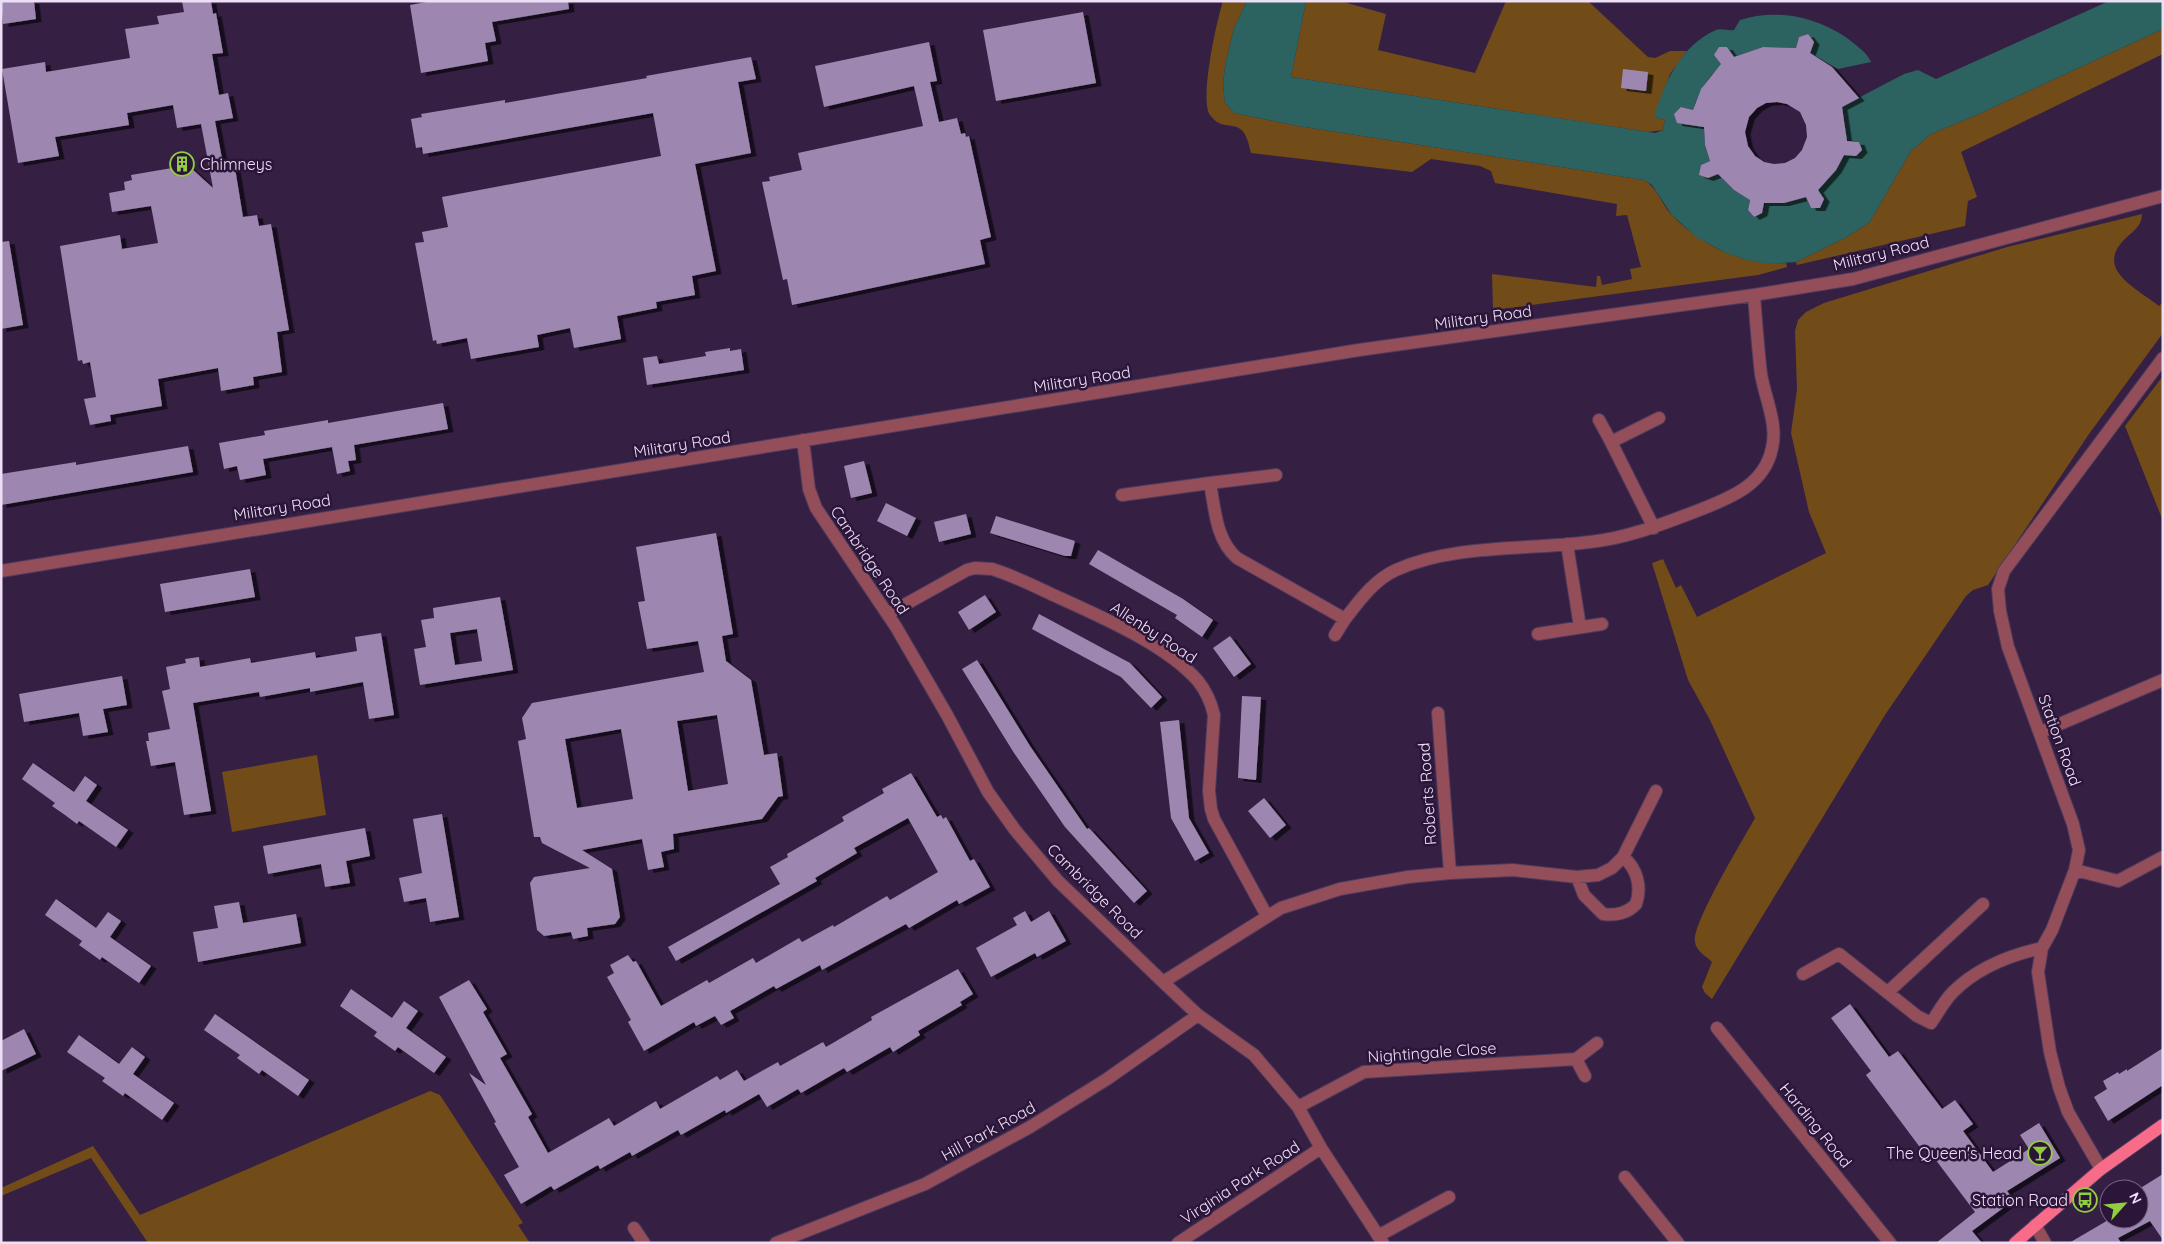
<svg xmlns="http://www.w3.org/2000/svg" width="2164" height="1244" font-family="Quicksand,sans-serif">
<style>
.green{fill:#714b18}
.water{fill:#2c625f}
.building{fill:#9d86b0;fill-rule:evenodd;filter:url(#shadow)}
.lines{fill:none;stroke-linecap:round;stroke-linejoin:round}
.minor-casing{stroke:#4f3b5d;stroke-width:14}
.major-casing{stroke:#4f3b5d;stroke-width:14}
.minor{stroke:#934e5a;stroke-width:12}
.major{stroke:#f86b89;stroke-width:12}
.labels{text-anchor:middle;stroke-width:5;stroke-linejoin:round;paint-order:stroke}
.poi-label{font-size:16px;fill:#ecdff6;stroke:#2b1639;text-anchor:end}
.street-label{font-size:16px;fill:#ecdff6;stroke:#2b1639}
</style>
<defs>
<filter id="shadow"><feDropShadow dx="5.5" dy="3" stdDeviation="0" flood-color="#0009"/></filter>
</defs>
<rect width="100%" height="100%" fill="#352044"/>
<path class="green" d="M1223 1H1247L1234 28 1225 66 1223 85 1225 103 1234 113 1298 126 1644 180C1658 188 1661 204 1672 215 1701 246 1744 266 1786 263L1787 267 1758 275 1493 310 1492 274 1596 287 1597 276H1600L1602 285 1632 279 1630 269 1641 267 1627 215 1616 216 1617 204 1495 183 1491 171 1480 166 1431 159 1412 172 1251 153C1243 110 1226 137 1210 115 1199 101 1217 19 1223 1Z
M1306 1H1340L1386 14 1378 50 1475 73 1506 1H1588L1648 57 1655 58 1670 51H1687L1670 74 1655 117 1665 120 1663 130 1648 132 1291 77Z
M2163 29V54L1961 152 1977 197 1968 201 1965 226 1797 265 1796 262 1845 238 1869 223 1911 151 1931 134 1979 114Z
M2142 214C2142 225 2135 230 2127 237 2093 268 2134 287 2159 306L2163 302V333L2089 434 1988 585 1973 590 1966 596 1885 715 1712 999 1705 993 1702 987 1712 962C1706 956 1696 951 1695 942 1691 925 1744 838 1755 818L1710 720 1688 680 1652 563 1663 559 1676 588 1681 585 1697 617 1826 553 1809 512 1791 433 1797 389 1795 331 1798 320 1806 312 1824 303 2007 247Z
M2163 376V521L2125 426Z
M317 755 326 815 232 832 222 772Z
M430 1091 440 1095 523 1223 518 1225 530 1243H148L91 1158 1 1196V1188L93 1146 140 1215Z"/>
<path class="water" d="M1247 1H1306L1291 77 1655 133 1663 130 1665 120 1654 117C1664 83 1681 45 1716 30 1720 28 1728 31 1734 30L1740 20C1780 7 1825 19 1856 45 1862 50 1868 55 1871 62L1838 69 1810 53 1808 34 1799 37 1796 48 1763 47 1734 57 1727 47H1719L1715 55 1722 65C1707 78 1699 91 1693 110L1681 107 1704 127 1705 145 1710 161 1701 165 1700 175 1708 178 1718 174 1734 190 1750 199 1748 210 1754 217 1762 213 1765 203H1784L1806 197 1811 208H1821L1823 199 1818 190 1835 170 1843 155 1856 156 1862 150 1859 142 1846 140 1845 123 1841 107 1904 74 1918 70 1936 79 2109 1H2163V29L1979 114 1931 134 1911 151 1869 223 1845 238 1796 262 1769 264 1747 260 1726 253 1696 237 1671 214 1652 185 1644 180 1298 126 1234 113 1225 103 1223 85 1225 66 1234 28Z"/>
<path class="building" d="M1 1H34L36 19 3 24Z
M182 1H211L213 14 216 13 223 53 212 54 219 95 228 93 233 118 215 121 223 164 234 162 243 217 257 215 259 226 271 224 289 330 277 332 282 372 253 377 254 385 221 391 218 368 158 379 162 406 110 415 111 421 90 425 84 399 96 397 90 362 83 364 82 360 78 361 60 246 120 235 122 249 158 243 151 206 112 212 109 193 125 190 124 182 132 180 131 175 178 167 181 159 213 188 201 124 177 128 173 105 127 113 129 125 55 137 59 156 18 163 2 69 45 62 46 72 130 58 125 29 159 24 157 16 184 12Z
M432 1H568L569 9 492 22 496 41 485 43 488 61 421 73 410 5Z
M1083 12 1096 83 996 101 983 30Z
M1808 34 1814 42 1810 53 1832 67 1859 98 1842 107 1847 141 1859 142 1862 150 1856 156 1844 155 1836 170 1818 190 1824 199 1820 208H1811L1806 197 1784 203H1764L1762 213 1754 217 1748 210 1750 200 1734 190 1718 174 1708 178 1699 175 1701 165 1710 161 1705 145 1704 127 1677 123 1674 114 1681 107 1693 110 1701 89 1721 64 1714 55 1719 47H1727L1734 57 1763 47 1796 48 1799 37ZM1777 102 1787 104 1800 112 1806 125 1807 137 1802 150 1795 158 1785 163 1774 164 1764 162 1755 156 1748 146 1745 132 1749 117 1757 108 1766 103Z
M929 42 937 81 930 82 939 122 957 118 961 134 965 133 966 137 969 136 991 237 980 240 985 264 792 305 787 279 783 280 762 182 770 181 769 177 802 170 798 153 923 126 914 86 824 107 815 66Z
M751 57 756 79 738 82 751 153 695 164 716 271 692 276 695 295 656 302 657 308 617 316 621 339 574 348 570 328 537 335 539 347 471 359 467 338 437 344 436 340 433 341 415 243 424 242 422 232 448 227 442 197 661 156 653 113 423 154 422 147 416 148 411 119 422 117 421 114 505 100V103L647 78 646 76Z
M1623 69 1648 72 1646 91 1621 88Z
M9 241 23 325 1 329V242Z
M730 348V351L741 349 744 370 647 385 643 358 657 356 659 364 706 356 705 352Z
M443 403 448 429 354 445 356 460 348 461 350 471 337 474 332 447 263 459 266 475 240 480 237 466 224 469 219 443 265 435 264 431 328 420V423Z
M188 446 193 472 1 505V474L76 462V465Z
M864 461 872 493 851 498 844 466Z
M886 503 916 518 907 536 877 521Z
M966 514 971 534 939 542 934 522Z
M996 516 1075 541 1071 556H1065L990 533Z
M716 533 733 634 722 636 726 661 751 680 764 755 777 753 783 796 778 797 762 819 673 834 674 849 661 852 664 867 648 870 642 839 582 850 612 869 620 917 615 924 587 928 588 936 573 939 571 932 544 936 537 930 530 883 534 877 590 868 542 843 540 837H534L518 741 526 739 522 718 532 703 704 672 698 641 647 649 638 602 645 601 636 547ZM717 715 728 784 688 791 677 721ZM621 729 633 799 577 808 565 739Z
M1098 550 1183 599 1213 620 1202 637 1175 618 1177 615 1089 564Z
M250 569 255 597 165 612 160 584Z
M985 595 996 612 969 630 958 612Z
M500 597 513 670 420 685 414 649 426 647 421 620 434 618 433 608ZM477 629 482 661 455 665 450 633Z
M1039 614 1130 663 1162 697 1151 708 1121 677 1032 629Z
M381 633 394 715 369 719 363 682 310 692V688L260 697 259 692 193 703 211 811 184 815 175 762 151 766 146 741H149L148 733 170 729 162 691 170 689 166 667 186 663 185 659 199 657 200 667 250 658 251 663 315 652 316 658 357 651 355 637Z
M1230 636 1251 664 1234 677 1213 648Z
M977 660 1030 746 1087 829 1089 828 1147 891 1134 903 1065 827 1014 753 962 669Z
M122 676 127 705 103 709 108 732 83 736 79 713 24 722 19 694Z
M1242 696 1261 697 1256 780 1238 778Z
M1179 720 1189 818 1209 853 1195 861 1171 818 1160 722Z
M33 763 74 792 85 776 97 785 86 801 128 830 116 847 79 821 77 824 65 815 52 806 55 803 22 779Z
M911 773 937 817 941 815 943 819 946 817 970 861 974 859 990 887 959 904 957 900 909 928 906 924 822 970 820 965 776 989 774 986 730 1011 734 1018 721 1025 715 1016 696 1026 694 1022 644 1051 628 1022 631 1020 607 977 614 973 610 965 628 955 633 962 636 961 661 1006 707 980 709 983 753 958 756 963 799 938 802 942 833 925 834 927 887 896 890 900 938 872 908 818 854 848 857 853 815 878 817 881 676 961 668 947 780 884 770 867 788 857 787 854 844 821 842 817 884 793 882 789Z
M1264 798 1286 825 1270 838 1248 811Z
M442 814 459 917 430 922 426 898 404 902 399 878 422 873 413 819Z
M365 828 370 856 346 861 350 883 325 887 321 864 268 874 263 846Z
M56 899 96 928 108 912 121 921 110 937 151 966 139 983 102 957 100 960 79 945 82 941 45 915Z
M239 902 243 923 296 914 301 943 198 962 193 932 218 928 214 906Z
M1025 911 1031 922 1049 911 1066 941 1037 957 1035 953 991 977 976 948 1017 925 1013 918Z
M958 969 973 994 960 1002 962 1005 918 1031 920 1035 893 1052 890 1047 847 1072 844 1068 801 1093 798 1089 767 1107 759 1094 726 1113 725 1110 681 1135 678 1130 632 1156 630 1152 600 1169 598 1165 554 1190 551 1186 521 1204 504 1175 519 1167 494 1123 496 1122 469 1073 486 1085 439 997 469 980 487 1009 483 1012 507 1054 500 1058 532 1114 528 1117 548 1153 609 1118 614 1126 656 1101 660 1109 717 1076 720 1080 737 1070 744 1081 778 1062 780 1066 823 1042 826 1047 872 1020 871 1017Z
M351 989 392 1018 404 1001 418 1011 406 1028 446 1057 434 1073 398 1047 395 1051 374 1036 377 1032 340 1006Z
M1850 1004 1889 1057 1898 1051 1942 1109 1955 1100 1973 1124 1963 1131 1993 1172 2029 1149 2020 1135 2039 1123 2060 1158 2007 1191 2014 1200 1972 1231 1982 1243H1936L1975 1212 1926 1147 1922 1150 1866 1075 1871 1071 1831 1018Z
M215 1014 309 1080 298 1096 262 1070 259 1074 237 1058 240 1055 204 1030Z
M24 1029 36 1054 1 1071V1041Z
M79 1035 119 1064 132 1047 145 1057 133 1074 174 1103 162 1120 125 1093 123 1096 102 1081 105 1078 67 1052Z
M2163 1048V1085L2108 1121 2094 1097 2107 1089 2103 1081 2118 1072 2119 1074 2127 1069V1071Z
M2163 1174V1240L2150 1221 2118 1238 2121 1243H2069L2110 1219H2139V1189Z"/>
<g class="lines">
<g class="minor-casing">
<path id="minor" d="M1599 420 1611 442
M803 440 809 489 816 508 896 627 947 715 988 792 1015 830 1058 881 1163 982 1198 1015 1254 1055 1298 1107 1321 1148 1383 1243
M1210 483 1276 475
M1122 495 1210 483C1215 510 1216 540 1237 558L1345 619C1360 600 1374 580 1396 570 1453 544 1529 550 1590 542 1629 538 1665 523 1702 509 1732 497 1765 484 1772 448 1778 424 1765 398 1761 374 1758 348 1756 321 1754 295
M1654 528 1611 442 1659 418
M1567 544 1580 627
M1 571 1359 350 1754 295 1853 279 2163 196
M888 614 967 570 975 568 992 569C1012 575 1032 585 1051 594 1095 614 1166 644 1198 681 1206 691 1211 702 1214 715L1209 791 1211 809 1214 819 1267 916
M1538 634 1602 624
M1335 635 1345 619
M1438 713 1450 873
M2041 732 2163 680
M2075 870 2118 881 2163 857
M1577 877 1584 895 1603 914C1615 916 1628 913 1636 904 1642 887 1637 868 1623 857
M1803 974 1839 954 1917 1016 1931 1023C1938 1013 1944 1001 1953 992 1977 968 2010 955 2042 948
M1163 982 1281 908 1340 889 1408 877 1450 873 1513 870 1577 877 1598 875 1612 868 1623 857 1656 791
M1888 992 1983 904
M1717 1028 1890 1243
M1576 1059 1585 1076
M1298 1107 1364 1072 1576 1059 1597 1043
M2101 1169 2068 1112 2059 1087 2050 1052 2038 972 2042 948 2052 930 2075 870 2079 850 2073 824 2008 647 2000 611 1998 589 2004 571 2163 358
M1625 1177 1678 1243
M2035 1225 2045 1243
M634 1228 644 1243
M1378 1236 1449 1197
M776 1243 925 1184 1030 1127 1107 1079 1198 1015
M1178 1243 1321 1148"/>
</g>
<g class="major-casing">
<path id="major" d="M2015 1243 2101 1169 2163 1125"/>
</g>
<use href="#minor" class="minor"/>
<use href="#major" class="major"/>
</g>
<defs>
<g id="building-ring" transform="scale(1.25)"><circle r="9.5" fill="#2b1639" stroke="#91cd3f" stroke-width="1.5"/><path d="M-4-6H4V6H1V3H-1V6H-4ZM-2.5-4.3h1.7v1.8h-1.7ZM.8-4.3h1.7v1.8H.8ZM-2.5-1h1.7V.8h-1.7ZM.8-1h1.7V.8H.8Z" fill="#91cd3f"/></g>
<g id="bar-ring" transform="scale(1.25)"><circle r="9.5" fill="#2b1639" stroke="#91cd3f" stroke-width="1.5"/><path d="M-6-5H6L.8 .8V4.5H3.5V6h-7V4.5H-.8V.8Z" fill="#91cd3f"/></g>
<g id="bus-ring" transform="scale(1.25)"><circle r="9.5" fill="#2b1639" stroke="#91cd3f" stroke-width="1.5"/><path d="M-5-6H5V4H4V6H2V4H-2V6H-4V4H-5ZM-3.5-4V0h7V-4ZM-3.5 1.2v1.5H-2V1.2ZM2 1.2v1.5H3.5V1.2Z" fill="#91cd3f"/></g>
</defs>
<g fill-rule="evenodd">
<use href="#building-ring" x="182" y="164"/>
<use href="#bar-ring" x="2040" y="1153"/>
<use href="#bus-ring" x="2085" y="1200"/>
</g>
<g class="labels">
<g class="poi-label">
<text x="200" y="170" text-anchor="start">Chimneys</text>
<text x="2022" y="1159">The Queen's Head</text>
<text x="2068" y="1206">Station Road</text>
</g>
<g class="street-label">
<text transform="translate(1881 253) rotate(-14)" y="6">Military Road</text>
<text transform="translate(1483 317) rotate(-8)" y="6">Military Road</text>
<text transform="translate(1082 379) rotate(-9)" y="6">Military Road</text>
<text transform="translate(682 444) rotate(-9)" y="6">Military Road</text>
<text transform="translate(282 507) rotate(-9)" y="6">Military Road</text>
<text transform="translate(870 560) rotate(56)" y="6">Cambridge Road</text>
<text transform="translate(1154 632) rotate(33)" y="6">Allenby Road</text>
<text transform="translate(2060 740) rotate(70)" y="6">Station Road</text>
<text transform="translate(1427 794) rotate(-94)" y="6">Roberts Road</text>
<text transform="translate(1095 891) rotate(45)" y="6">Cambridge Road</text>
<text transform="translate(1432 1052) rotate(-4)" y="6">Nightingale Close</text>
<text transform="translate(1816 1125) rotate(51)" y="6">Harding Road</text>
<text transform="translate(988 1131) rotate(-29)" y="6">Hill Park Road</text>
<text transform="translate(1240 1182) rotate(-33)" y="6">Virginia Park Road</text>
</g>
</g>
<rect width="2164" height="1244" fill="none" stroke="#ecdff6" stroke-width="5"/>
<g transform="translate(2124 1204) rotate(63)"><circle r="24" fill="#2b1639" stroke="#786685"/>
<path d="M0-4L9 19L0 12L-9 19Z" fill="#91cd3f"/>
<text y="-8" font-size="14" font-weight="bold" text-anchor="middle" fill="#ecdff6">N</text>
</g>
</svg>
